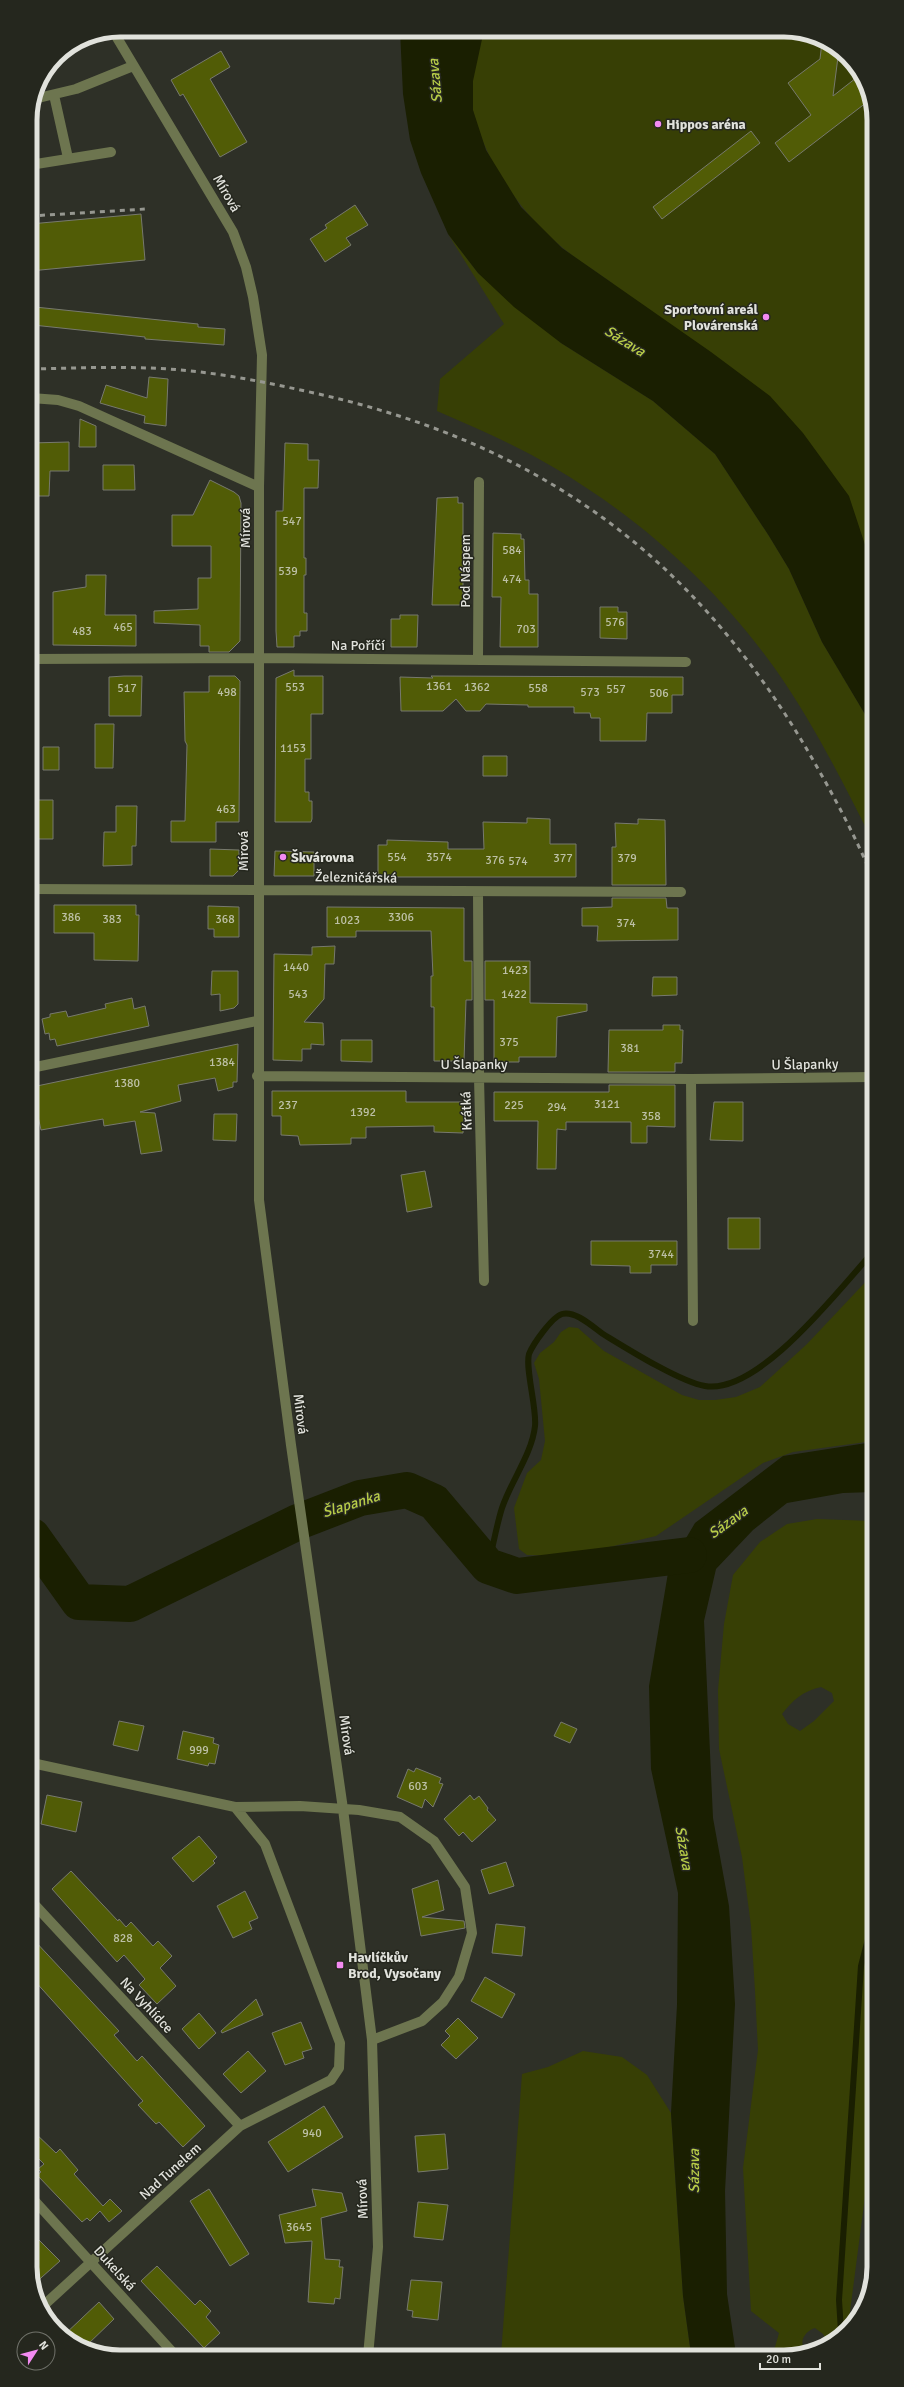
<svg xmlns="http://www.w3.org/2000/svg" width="904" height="2387" font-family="Signika,sans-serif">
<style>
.green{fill:#373f05;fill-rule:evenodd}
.water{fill:#1a1f01}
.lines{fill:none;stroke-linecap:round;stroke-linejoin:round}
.stream{stroke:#1a1f01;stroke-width:6}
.river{stroke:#1a1f01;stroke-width:36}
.building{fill:#515c06;stroke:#77796e}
.minor{stroke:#6d754f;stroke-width:10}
.rail{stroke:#969790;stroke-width:3;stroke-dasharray:5 5;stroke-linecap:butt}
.poi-dot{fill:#f38af1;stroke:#25271e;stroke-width:1.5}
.labels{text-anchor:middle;stroke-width:3;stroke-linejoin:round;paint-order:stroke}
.number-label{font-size:12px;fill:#bdc0a6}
.poi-label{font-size:14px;font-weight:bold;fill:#e1e2dc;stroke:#25271e;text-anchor:start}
.street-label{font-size:14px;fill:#e1e2dc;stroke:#25271e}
.water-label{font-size:15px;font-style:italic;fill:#b8cd48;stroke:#25271e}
.rim{fill:none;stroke:#e1e2dc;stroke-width:5}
</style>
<rect width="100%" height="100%" fill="#2e3027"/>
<path class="green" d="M484 30H790L839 49 871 96 872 566 612 283C596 271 578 261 563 248 522 215 485 162 473 111 467 86 476 53 484 30Z
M448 234 478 273 561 343 653 401 715 454 769 536 789 569 822 642 872 726V840C843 782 813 723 776 670 717 587 640 518 553 467 516 445 476 428 437 411L440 379 504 324Z
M873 1274V1441L793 1452 763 1463 656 1536 571 1556 527 1555 519 1549 514 1508 527 1473 541 1460 545 1441 539 1379 534 1363 540 1353 554 1342 561 1332 569 1327 578 1328 604 1351 682 1395 699 1400H715L736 1397 760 1387 807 1344Z
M817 1519 873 1521 874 2070 868 2173 848 2327 827 2341 823 2334 815 2328C808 2330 800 2338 803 2346 804 2349 807 2351 808 2354H770L775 2347 779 2333 751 2311 743 2168 758 2050 755 1991 751 1926 742 1857 719 1749 718 1690 724 1624 733 1575 760 1542 787 1524ZM821 1687 832 1693 834 1701 814 1721 800 1731 788 1724 782 1714C793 1700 803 1691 821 1687Z
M583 2051 622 2057 647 2075 671 2113 683 2296 691 2354 501 2355 522 2074 548 2067Z
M874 2212V2267L865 2293Z"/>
<path class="water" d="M400 30H484L473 81V110L486 150 521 207 562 248 711 352 770 396 803 433 849 496 872 566V726L822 642 789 569 769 536 715 454 653 401 561 343 514 307 478 273 448 234 421 173 410 140 403 94Z
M873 1442V1492L843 1493 787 1503 753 1530 716 1569 704 1621 713 1818 729 1906 735 2004 725 2191 727 2294 736 2354H691L683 2296 671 2113 677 2005 678 1893 651 1769 649 1686 669 1567 695 1523 783 1456Z"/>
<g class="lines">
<path class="stream" d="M488 1566C493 1547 496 1527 502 1508 511 1481 532 1454 535 1426 537 1409 525 1368 529 1354 533 1344 552 1317 562 1314 575 1310 593 1327 603 1334 626 1348 680 1382 705 1386 759 1395 839 1289 873 1252
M841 2331 839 2300 861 1966 873 1920"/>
<path class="river" d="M32 1536 79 1602 130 1604 298 1522 360 1498 407 1490 434 1502 488 1566 517 1576 689 1555"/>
</g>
<path class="building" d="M822 42 839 49 833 96 856 78 862 83 871 99 789 162 775 143 811 115 788 83 820 59Z
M221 51 230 67 210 79 247 142 220 157 183 94 180 96 171 80Z
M751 131 760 143 662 219 653 207Z
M355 205 368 225 346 238 351 245 325 262 310 239 327 228 325 225Z
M141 214 145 260 30 271V224Z
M35 307 198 324V327L225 329 224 345 145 339V337L33 325Z
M149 377 168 379 166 426 144 423 145 416 100 403 106 385 147 398Z
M80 419 96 426V447H79Z
M69 442V471H50L49 496H31V443Z
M285 443 308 444V460H319L318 488H304V558H306V575H304V613H307V631H300V636H294V647H277L276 631V511H283Z
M103 465H134L135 490H103Z
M210 480 234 492 239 496 241 503 240 641 229 652H209V646H200V625L154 623V611L198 609V578H211V546H172V515H193Z
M458 497V503H463V605H432L437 498Z
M493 533 521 534V539H524L525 580H529V594H538V647H500L501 597H492Z
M86 575H106L105 615H136V646L53 645V592L86 587Z
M600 607H618V612H627V639L600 638Z
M400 615H418L417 647H391V619H400Z
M294 670V676H323V714H311V759H305V792H309V801H312V819L311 822H275L276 678Z
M124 676H142L141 716H109V677Z
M209 676H235L240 681 239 822H216V842H171V821H185L187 745 185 741 184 692H209Z
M431 676 683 677V695H672V713H647L646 741H600V718H591L590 713H574V707H528V705L486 704 480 711H466L456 699 443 711H401L400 677 433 678Z
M95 724H114L113 768H95Z
M43 747H59V770H43Z
M483 756H507V776H483Z
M31 800H53V839H31Z
M116 806H137L136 846H132V865L103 866 104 832H116Z
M527 818 550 819V844H576V877H378V845H387V840L448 842V849H484L483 822 527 823Z
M638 819 665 820 666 885H612V847H616L615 823 638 824Z
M210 849 239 850V870L233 876H210Z
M275 851 314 852V876H274Z
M612 898H666L667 908H678V940L597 941 598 926H582V908L612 907Z
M54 905H136V915H139L138 961 94 960V933H54Z
M208 906 239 907V937H214V929H208Z
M327 907 464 908V961H472V1000H466L464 1061H434V1007H431V976H433L431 931H356V937H327Z
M335 946 334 964H325L324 999 304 1022 323 1023 324 1045 311 1044V1049H302V1061L273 1060 274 954 312 955V947Z
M485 961H530V1003L587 1004V1011L557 1017 556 1057H519V1062H494V1000H485Z
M212 971H238V1004L234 1008 220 1011V994L211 995Z
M653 977H677V995L652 996Z
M132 998 134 1009 145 1006 149 1026 57 1046 55 1039 50 1040 49 1033 45 1034 42 1019 50 1017V1014L66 1011 68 1017 106 1008 105 1004Z
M663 1025H680V1030H683L682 1063H675V1072H608L609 1030H663Z
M341 1040H372V1062L341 1061Z
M238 1044 237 1082H233V1087L218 1091 215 1078 178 1085 181 1101 140 1112 155 1113 162 1151 141 1154 135 1121 104 1126 103 1119 41 1130 36 1107 32 1108V1087Z
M609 1085H675V1127L647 1126V1143H631V1122H566V1130L557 1129 556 1169H537L538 1121H494V1092H609Z
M272 1091H406V1102H464L463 1133 434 1132V1126L366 1127V1138H351V1144L300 1145 298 1136 281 1135V1116H272Z
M714 1102H743V1141L710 1140Z
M214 1114H237L236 1141 213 1140Z
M425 1171 432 1207 407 1212 401 1175Z
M728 1218H760V1249H728Z
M591 1241H677V1265H651V1273H630V1266L591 1265Z
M119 1721 144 1726 138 1751 113 1745Z
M561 1722 577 1729 570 1743 554 1736Z
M183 1731 214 1738 213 1743 219 1745 215 1764 209 1763 208 1766 177 1759Z
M416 1768 441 1778 439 1783 443 1784 433 1807 425 1799 422 1808 397 1797 408 1769 414 1772Z
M47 1795 82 1802 76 1832 41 1824Z
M470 1795 474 1800 479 1796 488 1808 487 1810 496 1820 472 1842 463 1832 459 1836 444 1819Z
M199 1836 217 1857 213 1861 215 1863 193 1882 172 1858Z
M506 1862 514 1886 489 1894 481 1870Z
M71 1871 118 1921 119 1919 126 1927 131 1922 153 1946 158 1941 172 1956 160 1968 176 1986 157 2004 139 1985 145 1979 124 1955 117 1962 52 1889Z
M438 1880 444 1910 422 1917 464 1921 465 1928 421 1936 412 1889Z
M245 1891 258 1918 249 1922 252 1929 233 1938 217 1906Z
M496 1924 525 1927 522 1956 492 1953Z
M33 1939 119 2031 114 2035 137 2061 142 2056 205 2126 183 2147 159 2122 156 2124 138 2105 143 2101 33 1979Z
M485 1977 515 1994 502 2018 471 2001Z
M256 1999 263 2015 222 2033 221 2031Z
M199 2013 216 2033 199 2049 182 2029Z
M458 2018 478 2038 456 2059 441 2045 450 2036 445 2031Z
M301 2022 312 2049 302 2052 304 2058 285 2065 272 2033Z
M248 2051 266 2071 241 2093 223 2074Z
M324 2106 343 2137 288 2172 268 2142Z
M33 2131 56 2153 60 2149 78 2170 74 2174 103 2206 110 2199 122 2211 109 2222 100 2211 90 2221 87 2218 82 2222 37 2175 41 2172 38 2169 44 2164 33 2153Z
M445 2134 448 2169 418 2172 415 2136Z
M209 2189 249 2254 230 2266 190 2201Z
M312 2189 342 2193 347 2211 321 2218 325 2259 340 2260 339 2267H343L340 2299 335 2298 334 2304 308 2302 312 2241 285 2243 279 2215 316 2206Z
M418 2202 448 2205 443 2240 414 2237Z
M33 2234 60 2261 33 2285Z
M157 2266 195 2305 200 2300 211 2311 206 2317 220 2333 204 2348 141 2281Z
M411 2280 442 2282 438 2320 412 2317 413 2311 407 2310Z
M99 2302 114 2319 86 2346 65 2338 63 2336Z"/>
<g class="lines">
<path class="minor" d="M113 31 233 232 246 267 253 297 262 355 259 487V1200L291 1445 343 1809 372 2040 378 2247 368 2356
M54 95 68 158
M34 99 76 89 133 66
M30 165 111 152
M31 398 58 400 79 406 259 487
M31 659 259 658 686 662
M478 660 479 482
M31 889 681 892
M478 892 479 1078 484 1281
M31 1068 257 1021
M257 1076 691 1079 872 1077
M691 1079 693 1321
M32 1763 235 1807 300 1806 359 1810 400 1817 434 1841 465 1887 472 1933 459 1977 443 2002 422 2021 372 2040
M33 1903 240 2126
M33 2199 177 2357
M43 2306 240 2126 331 2080 339 2068 340 2043 265 1844 235 1807"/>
<path class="rail" d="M30 216 146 209
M31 369C77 368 122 366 168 369 214 372 260 381 305 391 539 441 699 557 817 767 837 802 856 838 872 876"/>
</g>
<g class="poi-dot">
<circle cx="658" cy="124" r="4"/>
<circle cx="766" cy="317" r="4"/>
<circle cx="283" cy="857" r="4"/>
<rect x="336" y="1961" width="8" height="8" rx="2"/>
</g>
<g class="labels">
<g class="number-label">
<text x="292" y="525">547</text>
<text x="512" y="554">584</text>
<text x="288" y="575">539</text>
<text x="512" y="583">474</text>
<text x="615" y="626">576</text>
<text x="123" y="631">465</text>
<text x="526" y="633">703</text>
<text x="82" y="635">483</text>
<text x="439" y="690">1361</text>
<text x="295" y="691">553</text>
<text x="477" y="691">1362</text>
<text x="127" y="692">517</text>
<text x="538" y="692">558</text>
<text x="616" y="693">557</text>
<text x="227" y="696">498</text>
<text x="590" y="696">573</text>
<text x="659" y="697">506</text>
<text x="293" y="752">1153</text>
<text x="226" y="813">463</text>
<text x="397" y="861">554</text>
<text x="439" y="861">3574</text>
<text x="563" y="862">377</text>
<text x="627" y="862">379</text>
<text x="495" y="864">376</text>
<text x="518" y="865">574</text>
<text x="71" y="921">386</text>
<text x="401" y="921">3306</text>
<text x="112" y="923">383</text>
<text x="225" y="923">368</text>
<text x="347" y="924">1023</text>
<text x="626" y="927">374</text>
<text x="296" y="971">1440</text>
<text x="515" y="974">1423</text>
<text x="298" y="998">543</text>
<text x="514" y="998">1422</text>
<text x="509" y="1046">375</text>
<text x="630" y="1052">381</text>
<text x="222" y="1066">1384</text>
<text x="127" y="1087">1380</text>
<text x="607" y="1108">3121</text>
<text x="288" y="1109">237</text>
<text x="514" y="1109">225</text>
<text x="557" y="1111">294</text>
<text x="363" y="1116">1392</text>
<text x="651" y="1120">358</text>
<text x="661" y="1258">3744</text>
<text x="199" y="1754">999</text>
<text x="418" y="1790">603</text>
<text x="123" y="1942">828</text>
<text x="312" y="2137">940</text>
<text x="299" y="2231">3645</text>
</g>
<g class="poi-label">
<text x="666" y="129">Hippos aréna</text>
<text x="758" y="314" text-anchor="end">Sportovní areál<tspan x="758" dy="16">Plovárenská</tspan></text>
<text x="291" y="862">Škvárovna</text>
<text x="348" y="1962">Havlíčkův<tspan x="348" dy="16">Brod, Vysočany</tspan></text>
</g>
<g class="street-label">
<text transform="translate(227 193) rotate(60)" y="5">Mírová</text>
<text transform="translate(245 528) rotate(-90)" y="5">Mírová</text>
<text transform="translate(465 571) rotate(-90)" y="5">Pod Náspem</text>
<text x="358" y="650">Na Poříčí</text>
<text transform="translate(243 851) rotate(-90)" y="5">Mírová</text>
<text transform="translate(356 877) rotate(1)" y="5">Železničářská</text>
<text x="474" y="1069">U Šlapanky</text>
<text transform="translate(805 1064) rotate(-1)" y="5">U Šlapanky</text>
<text transform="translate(466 1111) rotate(-92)" y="5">Krátká</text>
<text transform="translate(301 1414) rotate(83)" y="5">Mírová</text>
<text transform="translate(347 1735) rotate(82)" y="5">Mírová</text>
<text transform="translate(147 2005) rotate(47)" y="5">Na Vyhlídce</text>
<text transform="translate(170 2171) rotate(-42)" y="5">Nad Tunelem</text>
<text transform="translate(362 2199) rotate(-92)" y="5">Mírová</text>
<text transform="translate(115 2268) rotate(48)" y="5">Dukelská</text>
</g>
<g class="water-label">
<text transform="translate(435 81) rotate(-95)" y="5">Sázava</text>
<text transform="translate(625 341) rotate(32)" y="5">Sázava</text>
<text transform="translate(351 1504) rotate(-17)" y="5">Šlapanka</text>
<text transform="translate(728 1522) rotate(-36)" y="5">Sázava</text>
<text transform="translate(684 1848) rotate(80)" y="5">Sázava</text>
<text transform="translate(694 2171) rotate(-90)" y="5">Sázava</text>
</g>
</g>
<path d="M0 0H904V2387H0ZM120 37H784A83 83 0 0 1 867 120V2267A83 83 0 0 1 784 2350H120A83 83 0 0 1 37 2267V120A83 83 0 0 1 120 37Z" fill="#25271e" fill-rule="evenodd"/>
<path class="rim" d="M120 37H784A83 83 0 0 1 867 120V2267A83 83 0 0 1 784 2350H120A83 83 0 0 1 37 2267V120A83 83 0 0 1 120 37Z"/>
<g transform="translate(36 2351) rotate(54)"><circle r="19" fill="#25271e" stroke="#70726a"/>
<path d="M0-3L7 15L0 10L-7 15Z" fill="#f38af1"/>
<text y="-6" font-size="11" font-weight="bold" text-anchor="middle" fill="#e1e2dc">N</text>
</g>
<path d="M760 2363v6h60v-6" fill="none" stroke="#e1e2dc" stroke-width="2"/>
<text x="766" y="2363" font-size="12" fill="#e1e2dc" stroke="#25271e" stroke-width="3" paint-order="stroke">20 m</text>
</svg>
